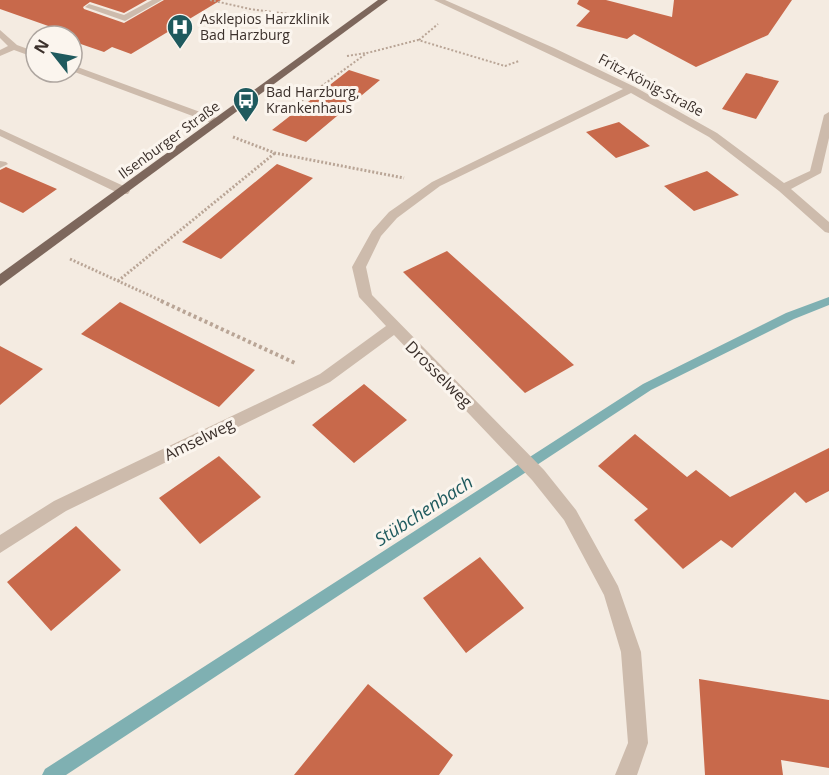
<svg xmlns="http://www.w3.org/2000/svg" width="829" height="775" font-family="'Open Sans',sans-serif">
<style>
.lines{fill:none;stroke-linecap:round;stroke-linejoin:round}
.stream{fill:#7fb0b2;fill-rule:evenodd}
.building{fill:#c8694b}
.path-far2{stroke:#b9a596;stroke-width:2;stroke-dasharray:2 2;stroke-linecap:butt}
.path-far1{stroke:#b9a596;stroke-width:3;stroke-dasharray:2 2;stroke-linecap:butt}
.path{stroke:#b9a596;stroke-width:4;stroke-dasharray:3 3;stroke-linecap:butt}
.minor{fill:#cdbbac;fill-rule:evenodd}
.major{fill:#7d675c;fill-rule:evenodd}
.labels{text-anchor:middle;stroke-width:6;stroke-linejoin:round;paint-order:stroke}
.far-poi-label{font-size:14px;fill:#3b302b;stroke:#fbf5ee;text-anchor:start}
.far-street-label{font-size:14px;fill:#3b302b;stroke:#fbf5ee}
.street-label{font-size:16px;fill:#3b302b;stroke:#fbf5ee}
.water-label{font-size:18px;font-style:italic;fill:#1f5a5e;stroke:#fbf5ee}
</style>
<rect width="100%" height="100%" fill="#f4ebe1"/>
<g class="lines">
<path class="stream" d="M829 297V305L794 319 651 390 66 775H42L45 769 643 384 786 313Z"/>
</g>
<path class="building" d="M0 0H147L124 13 90 2 83 7 84 9 124 23 164 0H221L131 54 112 47 104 52 72 41V36H58L47 32 54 28 0 9Z
M579 0H606L672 17 674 0H792L768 35 696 67 634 34 627 39 576 26 590 11 577 4Z
M349 70 380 80 306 142 272 130Z
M746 73 779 81 756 119 722 109Z
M619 122 650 146 616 158 586 132Z
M277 164 313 178 221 259 182 242Z
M6 167 57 189 23 213 0 202V170Z
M707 171 739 195 694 211 664 186Z
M447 251 574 365 525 393 403 272Z
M120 302 255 370 219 407 81 334Z
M0 346 43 369 0 405Z
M364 384 407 420 354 463 312 425Z
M635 434 687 477 696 470 730 497 829 448V491L806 503 795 492 732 548 721 540 683 569 634 520 648 509 598 466Z
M219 456 261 497 200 544 159 498Z
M76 526 121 570 51 631 7 582Z
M480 557 524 608 466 653 423 598Z
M699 679 829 700V768L781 760 783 775H705Z
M368 684 453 755 439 775H294Z"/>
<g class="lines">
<path class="path-far2" d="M210 0 250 9 318 18
M419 40 438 24
M347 56 366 53
M274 109 286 112 367 53 418 40 505 66 519 61"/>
<path class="path-far1" d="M233 137 275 153 404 178
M70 259 164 302
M118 281 275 153"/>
<path class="path" d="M161 301 295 363"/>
<path class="minor" d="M152 0H162L125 21 85 7 89 4 124 15Z
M434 0H445L554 48 635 87 717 133 784 183 810 171 824 115 829 112V138L821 173 791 189 829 222V233L825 232 779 191 709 137 631 93 440 186 397 218 381 236 366 267 372 295 544 470 576 510 618 586 641 652 648 743 637 775H615L628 743 621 652 604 595 564 520 532 480 394 335 330 382 66 511 0 553V535L54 501 320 374 386 326 359 297 352 267 372 231 389 212 432 182 623 89Z
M0 30 17 45 36 52V58L14 50 0 56V50L8 46 0 38Z
M72 65 222 120 223 122 218 125 214 124 72 71Z
M0 129 128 188 130 191 128 194H120L0 136Z
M0 161 6 162 8 164 0 168Z"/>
<path class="major" d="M378 0H388L0 286V274Z"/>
</g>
<defs>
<g id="hospital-pin" transform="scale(1.35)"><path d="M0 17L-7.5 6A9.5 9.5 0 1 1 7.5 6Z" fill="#1f5a5e" stroke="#fbf5ee"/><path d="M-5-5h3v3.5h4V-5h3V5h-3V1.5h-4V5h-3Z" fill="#fff"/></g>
<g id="bus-pin" transform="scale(1.35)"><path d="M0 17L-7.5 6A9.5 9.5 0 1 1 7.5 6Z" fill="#1f5a5e" stroke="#fbf5ee"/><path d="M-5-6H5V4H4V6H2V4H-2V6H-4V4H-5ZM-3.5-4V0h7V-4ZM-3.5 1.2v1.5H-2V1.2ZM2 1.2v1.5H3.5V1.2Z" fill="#fff"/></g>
</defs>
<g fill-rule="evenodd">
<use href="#hospital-pin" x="180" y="27"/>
<use href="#bus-pin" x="246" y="100"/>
</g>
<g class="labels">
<g class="far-poi-label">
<text x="200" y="24">Asklepios Harzklinik<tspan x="200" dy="16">Bad Harzburg</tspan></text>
<text x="266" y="97">Bad Harzburg,<tspan x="266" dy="16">Krankenhaus</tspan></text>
</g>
<g class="far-street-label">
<text transform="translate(651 85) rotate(28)" y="5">Fritz-König-Straße</text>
<text transform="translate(169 140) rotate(-36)" y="5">Ilsenburger Straße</text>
</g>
<g class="street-label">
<text transform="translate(439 374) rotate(45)" y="6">Drosselweg</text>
<text transform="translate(199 439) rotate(-26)" y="6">Amselweg</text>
</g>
<g class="water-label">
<text transform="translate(424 511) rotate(-33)" y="6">Stübchenbach</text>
</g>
</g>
<g transform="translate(54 54) rotate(301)"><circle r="28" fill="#fbf5ee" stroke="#aea6a0" stroke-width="1.5"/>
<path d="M0-4.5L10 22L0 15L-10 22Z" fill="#1f5a5e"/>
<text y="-9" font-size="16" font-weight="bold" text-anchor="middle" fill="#3b302b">N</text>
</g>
</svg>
